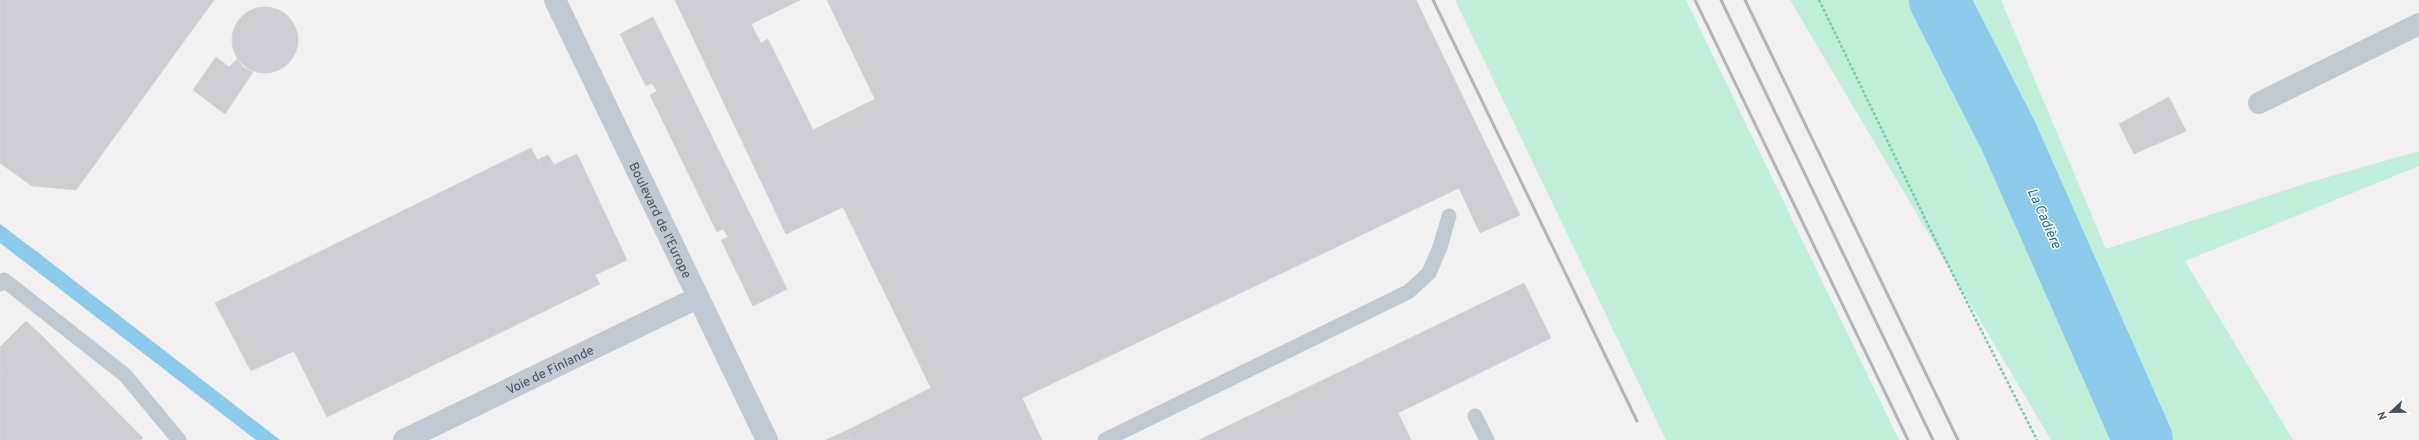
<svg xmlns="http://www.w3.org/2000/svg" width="2419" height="440" font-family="Overpass,sans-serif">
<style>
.green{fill:#bfefd8}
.water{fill:#8ccaeb}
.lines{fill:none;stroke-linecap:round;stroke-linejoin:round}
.river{stroke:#8ccaeb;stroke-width:60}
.building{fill:#ccced4;stroke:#d4d5db}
.path{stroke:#77cdae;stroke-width:2.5;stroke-dasharray:3 2;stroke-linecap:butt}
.service{stroke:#c0c8d1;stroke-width:15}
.minor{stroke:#c0c8d1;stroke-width:22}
.tertiary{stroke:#c0c8d1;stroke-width:22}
.rail{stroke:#b2b4ba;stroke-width:3}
.labels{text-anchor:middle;stroke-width:3;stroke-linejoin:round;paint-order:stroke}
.street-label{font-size:13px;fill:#48505d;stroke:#fff}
.water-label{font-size:14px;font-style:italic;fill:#0e73aa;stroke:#fff}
</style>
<rect width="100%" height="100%" fill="#f2f0f0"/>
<path class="green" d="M1455 0H1686L1899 440H1666Z
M1790 0H2001L2106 249 2307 183 2419 151V166L2185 261 2293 440H2051Z"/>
<path class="water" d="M0 224 36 251 280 440H256L0 243Z"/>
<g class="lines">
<path class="river" d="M1939 0 2008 135 2143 440"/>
</g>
<path class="building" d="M0 0H214L76 190 32 186 0 163Z
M675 0H800L751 24 761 43 768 39 813 130 875 99 827 0H1416L1520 215 1480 233 1459 188 1022 398 1042 440H850L846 431 931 388 843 207 786 234Z
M232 40a33 33 0 1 1 66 0a33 33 0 1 1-66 0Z
M653 17 787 289 753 306 721 240 728 237 723 229 717 232 650 95 657 91 652 83 646 86 620 34Z
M216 57 229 67 237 59 243 67 253 72 225 114 193 90Z
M2169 97 2186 131 2134 154 2119 124Z
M531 148 543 170 577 154 627 260 595 275 600 284 327 417 294 351 251 371 215 303Z
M548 155 554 165 543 170 537 160Z
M1524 283 1551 338 1398 413 1411 440H1199Z
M26 321 40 334 0 374V347Z
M40 334 129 424 113 440H0V374Z
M129 424 143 438 141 440H113Z
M846 431 850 440H826Z"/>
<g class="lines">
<path class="path" d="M1819 0 1936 241 2037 440"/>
<path class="service" d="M0 284 4 280 125 375 179 440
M1475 416 1487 440
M1105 440 1408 292 1429 273 1440 247 1449 216"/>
<g class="minor">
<path d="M2259 103 2419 24"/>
<path id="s1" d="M404 440 697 298"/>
</g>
<path class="tertiary" id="s2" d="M555 0 767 440"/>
<path class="rail" d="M1433 0 1637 421
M1695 0 1908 440
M1721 0 1933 440
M1745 0 1958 440"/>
</g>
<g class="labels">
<g class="street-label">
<text dy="5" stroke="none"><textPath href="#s2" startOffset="244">Boulevard de l'Europe</textPath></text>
<text dy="5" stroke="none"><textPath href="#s1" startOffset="162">Voie de Finlande</textPath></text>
</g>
<g class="water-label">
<text transform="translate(2045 218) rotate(66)" y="5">La Cadière</text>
</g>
</g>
<g transform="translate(2391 412) rotate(248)" stroke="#ffffff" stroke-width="3" paint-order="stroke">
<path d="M0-3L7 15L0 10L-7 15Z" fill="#48505d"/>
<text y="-6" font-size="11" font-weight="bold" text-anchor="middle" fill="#48505d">N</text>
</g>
</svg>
